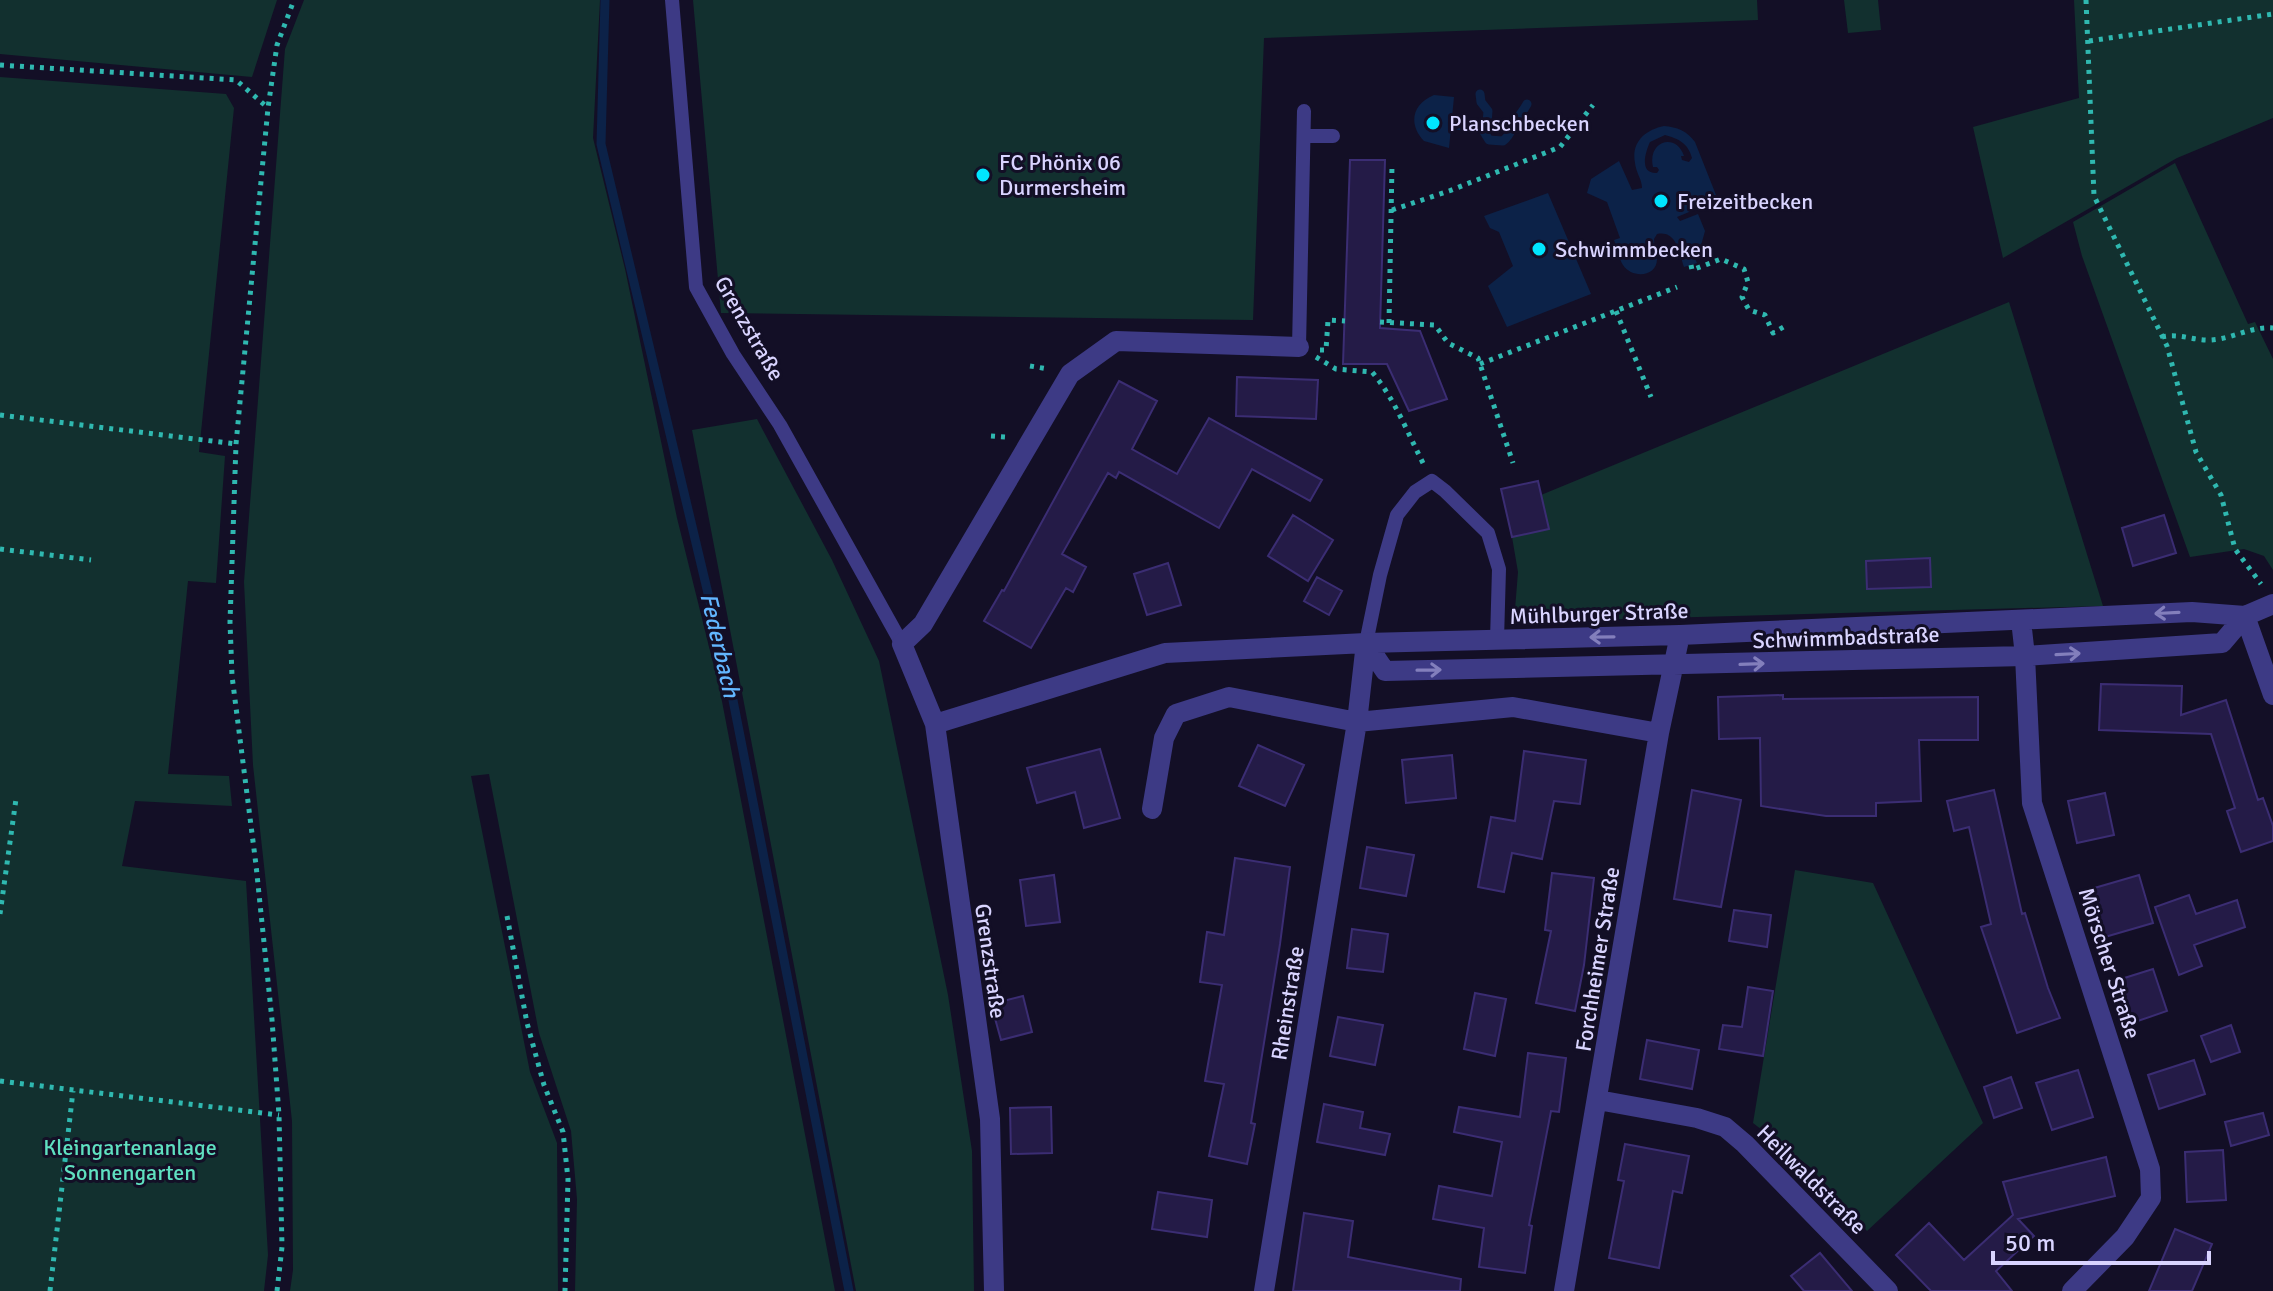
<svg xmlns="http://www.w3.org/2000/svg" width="2273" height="1291" font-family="Signika,sans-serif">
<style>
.green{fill:#12302f}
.water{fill:#0c2248;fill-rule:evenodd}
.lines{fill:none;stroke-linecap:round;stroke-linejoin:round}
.stream{stroke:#0c2248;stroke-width:9}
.building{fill:#241b47;stroke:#3b2d73;stroke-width:2}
.path{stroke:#2fb8b0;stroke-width:5;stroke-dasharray:4 6;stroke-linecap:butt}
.service{stroke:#3d3a85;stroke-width:14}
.minor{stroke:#3d3a85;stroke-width:20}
.oneway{stroke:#837fbc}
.poi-dot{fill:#00e5ff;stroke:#130f26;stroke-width:3}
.labels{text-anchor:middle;stroke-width:6;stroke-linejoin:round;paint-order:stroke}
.poi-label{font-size:22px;fill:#d9d4ff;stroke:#130f26;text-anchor:start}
.street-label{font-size:22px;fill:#d9d4ff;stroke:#130f26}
.park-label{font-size:22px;fill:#5fe0c0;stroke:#130f26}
.water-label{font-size:24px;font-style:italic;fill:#62b6ff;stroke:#130f26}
</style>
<rect width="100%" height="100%" fill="#130f26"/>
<path class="green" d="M0 0H277L252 77 0 54Z
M304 0H600L593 138 625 269 677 518 720 691 835 1291H575L577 1199 571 1131 539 1033 489 774 471 776 530 1072 557 1143 558 1291H290L293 1270 292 1121 253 765 244 582 285 49Z
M693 0H1757L1758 20 1264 38 1253 320 721 313Z
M1844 0H1878L1881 30 1848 33Z
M2074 0H2273V118L2177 158 2003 258 1973 127 2079 98Z
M0 77 226 94 234 108 199 452 225 456 216 583 188 581 168 774 229 776 232 806 135 801 122 866 246 881 268 1255 264 1291H0Z
M2175 163 2248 324 2255 322 2273 359V570L2264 556 2244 549 2190 557 2082 256 2073 222Z
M2009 302 2103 606 1514 622 1518 572 1512 537 1549 529 1541 495Z
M757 419 832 560 879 661 948 995 972 1151 974 1291H856L692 430Z
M1795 870 1873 883 1983 1123 1867 1231 1810 1167 1753 1123Z"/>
<path class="water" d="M1434 95 1454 97 1449 148 1424 141C1408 124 1412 104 1434 95Z
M1664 126C1677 127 1687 131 1695 142L1718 200 1677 217 1680 221 1698 214 1705 231 1700 249 1692 252 1697 263 1684 267C1679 253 1677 230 1657 234L1654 239C1654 246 1657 252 1657 259 1657 277 1632 279 1623 265 1619 259 1617 248 1614 240L1620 238 1607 202 1587 193 1591 179 1619 161 1632 190 1642 188C1642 179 1636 173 1635 163 1631 142 1645 130 1664 126ZM1665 135C1679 139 1688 143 1692 158L1689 162 1682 160 1681 156H1684C1676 132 1647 141 1653 167H1657L1659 170 1657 173C1639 174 1645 153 1650 142Z
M1548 193 1591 294 1507 327 1488 286 1513 266 1499 232 1490 228 1484 216Z"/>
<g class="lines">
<path class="stream" d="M605 0 601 144 731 690 849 1291
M1452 124C1463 126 1478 131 1487 123L1488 111 1481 102 1480 94
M1481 127 1489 140 1503 141C1512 134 1511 128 1516 120 1520 114 1524 110 1527 104"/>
</g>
<path class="building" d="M1350 160H1385L1380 328 1420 331 1447 399 1409 411 1387 364H1343Z
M1237 377 1318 380 1316 419 1236 416Z
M1119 381 1157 401 1132 449 1177 474 1209 418 1322 480 1310 501 1252 469 1219 528 1119 472 1116 478 1108 473 1062 554 1086 567 1073 592 1066 588 1031 648 984 621 1002 590 1004 591Z
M1538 481 1549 529 1512 537 1501 489Z
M1293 515 1333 540 1308 581 1268 556Z
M2164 515 2176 553 2133 566 2122 528Z
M1930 558 1931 587 1867 589 1866 561Z
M1168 563 1181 605 1147 615 1134 574Z
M1317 577 1342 591 1329 615 1304 601Z
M2101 684 2182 686 2181 715 2226 700 2258 800 2263 798 2273 826V841L2241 852 2227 811 2235 808 2211 734 2099 730Z
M1783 695V699L1978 697V740H1919L1921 801 1876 803V816H1826L1761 806 1760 738 1719 739 1718 697Z
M1258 745 1304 765 1285 806 1239 786Z
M1100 749 1120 818 1084 828 1075 792 1037 803 1027 768Z
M1524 751 1586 760 1580 804 1554 801 1542 859 1512 853 1504 892 1478 887 1491 817 1515 821Z
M1452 755 1456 798 1406 803 1402 760Z
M1692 790 1741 800 1721 907 1674 899Z
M1994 790 2022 914 2025 913 2048 988 2060 1018 2017 1033 1981 927 1991 924 1969 827 1954 831 1947 801Z
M2105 793 2114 835 2077 843 2068 801Z
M1367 847 1414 855 1406 896 1360 888Z
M1235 858 1290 867 1280 944 1251 1123 1255 1124 1247 1164 1209 1156 1224 1084 1205 1081 1222 985 1200 982 1207 932 1224 935Z
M1552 873 1594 878 1584 965 1575 1011 1536 1003 1551 931 1545 930Z
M1054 875 1060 922 1026 926 1020 880Z
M2139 875 2153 923 2105 937 2091 889Z
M2189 895 2196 914 2237 900 2245 927 2194 945 2202 966 2179 975 2155 907Z
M1734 910 1771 915 1767 947 1729 941Z
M1352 929 1388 934 1383 972 1347 968Z
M2153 969 2167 1011 2132 1023 2118 980Z
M1748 987 1773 991 1763 1056 1719 1049 1723 1025 1742 1027Z
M1475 993 1506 999 1495 1056 1464 1049Z
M1023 996 1032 1032 1001 1040 991 1004Z
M1338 1017 1383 1025 1375 1065 1330 1056Z
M2231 1025 2240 1052 2211 1062 2201 1036Z
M1647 1040 1699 1050 1692 1089 1640 1079Z
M1528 1053 1566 1058 1559 1112 1551 1111 1529 1225 1532 1226 1525 1273 1479 1267 1484 1228 1433 1219 1439 1186 1492 1196 1502 1142 1454 1132 1459 1107 1520 1117Z
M2194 1060 2205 1094 2159 1109 2148 1075Z
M2078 1070 2093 1117 2052 1130 2036 1083Z
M2011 1077 2022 1108 1994 1118 1984 1087Z
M1324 1104 1363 1112 1360 1128 1390 1134 1385 1155 1317 1142Z
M1051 1107 1052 1153 1011 1154 1010 1108Z
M2263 1113 2269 1135 2231 1146 2225 1122Z
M1625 1144 1689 1156 1682 1193 1673 1191 1659 1268 1609 1258 1624 1181 1618 1180Z
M2223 1150 2226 1200 2187 1202 2185 1152Z
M2106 1157 2115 1196 2018 1219 2034 1236 1996 1271 2012 1291H1931L1896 1255 1929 1223 1964 1260 2013 1215 2003 1182Z
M1158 1192 1212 1200 1207 1237 1152 1229Z
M1304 1213 1353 1221 1348 1257 1461 1279 1460 1291H1293Z
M2175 1229 2212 1244 2192 1291H2149Z
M1820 1253 1852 1291H1804L1791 1276Z"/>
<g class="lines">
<path class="path" d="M2086 0 2094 196 2167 346 2196 452 2221 495 2235 549 2261 584
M2089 41 2273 14
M0 65 236 80 267 107
M1392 210 1449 191 1560 147 1593 105
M1691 265 1692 270 1721 259 1744 269 1748 282 1742 297 1749 310 1765 315 1773 333 1787 325
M1616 311 1651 397
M1380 322 1435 325 1448 343 1478 358 1513 463
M1389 323 1392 164
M2162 337C2178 333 2192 340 2208 340 2231 340 2250 326 2273 328
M1320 350H1326L1328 320 1345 321
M1316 357 1336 369 1372 372C1395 399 1408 434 1424 465
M1480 364 1677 287
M1030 366 1048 369
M0 415 236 444
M991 436 1006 437
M0 549 91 560
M0 914 16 799
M507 916 527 1023 544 1085 563 1132 568 1179 565 1291
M0 1081 279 1115
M50 1291 73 1091
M277 1291 282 1247 279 1115 272 1020 256 865 232 676 230 622 236 444 268 108 277 45 294 0"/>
<path class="service" d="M672 0 696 287 733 354 780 425 902 644
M1304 136H1333
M1299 347 1304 111
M1366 643 1380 575 1397 515 1415 492 1432 481 1445 491 1488 533 1499 569 1497 640"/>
<path class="minor" d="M2245 616 2273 695
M2021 620 2025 656 2032 803 2150 1169 2151 1198 2125 1237 2072 1291
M1366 643 1385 671 2025 656 2222 643 2245 616
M935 724 1165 653 1366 643 1680 635 2192 612 2245 616 2273 604
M1152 809 1164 738 1176 714 1229 697 1357 722 1513 707 1659 733
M1598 1100 1697 1118 1725 1127 1745 1144 1888 1291
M994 1291 990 1119 935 724 902 644 923 624 1070 374 1116 341 1299 347
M1264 1291 1357 722 1366 643
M1564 1291 1659 733 1680 635"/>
</g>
<defs><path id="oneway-shaft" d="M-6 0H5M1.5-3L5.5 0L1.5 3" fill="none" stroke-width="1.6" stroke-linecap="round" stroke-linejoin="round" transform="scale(2)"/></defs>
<g class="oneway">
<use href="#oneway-shaft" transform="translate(2167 613) rotate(177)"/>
<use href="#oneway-shaft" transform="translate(1602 637) rotate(179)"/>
<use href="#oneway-shaft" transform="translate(2068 654) rotate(-3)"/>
<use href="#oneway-shaft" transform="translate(1752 664) rotate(-2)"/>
<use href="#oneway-shaft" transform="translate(1429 670) rotate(-1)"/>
</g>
<g class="poi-dot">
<circle cx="1433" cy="123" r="8"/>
<circle cx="983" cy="175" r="8"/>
<circle cx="1661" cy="201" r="8"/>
<circle cx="1539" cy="249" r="8"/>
</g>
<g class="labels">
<g class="poi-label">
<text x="1449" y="131">Planschbecken</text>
<text x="999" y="170">FC Phönix 06<tspan x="999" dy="25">Durmersheim</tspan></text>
<text x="1677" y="209">Freizeitbecken</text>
<text x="1555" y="257">Schwimmbecken</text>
</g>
<g class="street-label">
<text transform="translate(750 328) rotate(60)" y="8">Grenzstraße</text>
<text transform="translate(1599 613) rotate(-2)" y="8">Mühlburger Straße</text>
<text transform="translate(1846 637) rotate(-2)" y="8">Schwimmbadstraße</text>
<text transform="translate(1597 959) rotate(-81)" y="8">Forchheimer Straße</text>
<text transform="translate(991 961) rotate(82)" y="8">Grenzstraße</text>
<text transform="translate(2110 963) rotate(72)" y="8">Mörscher Straße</text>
<text transform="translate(1287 1003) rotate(-81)" y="8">Rheinstraße</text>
<text transform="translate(1812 1179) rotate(45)" y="8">Heilwaldstraße</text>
</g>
<g class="park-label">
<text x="130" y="1155">Kleingartenanlage<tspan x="130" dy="25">Sonnengarten</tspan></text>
</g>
<g class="water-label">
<text transform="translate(720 645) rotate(77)" y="8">Federbach</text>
</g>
</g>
<path d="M1993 1251v12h216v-12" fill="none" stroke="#d9d4ff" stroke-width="4"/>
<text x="2005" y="1251" font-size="24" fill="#d9d4ff" stroke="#130f26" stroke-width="6" paint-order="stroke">50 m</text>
</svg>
